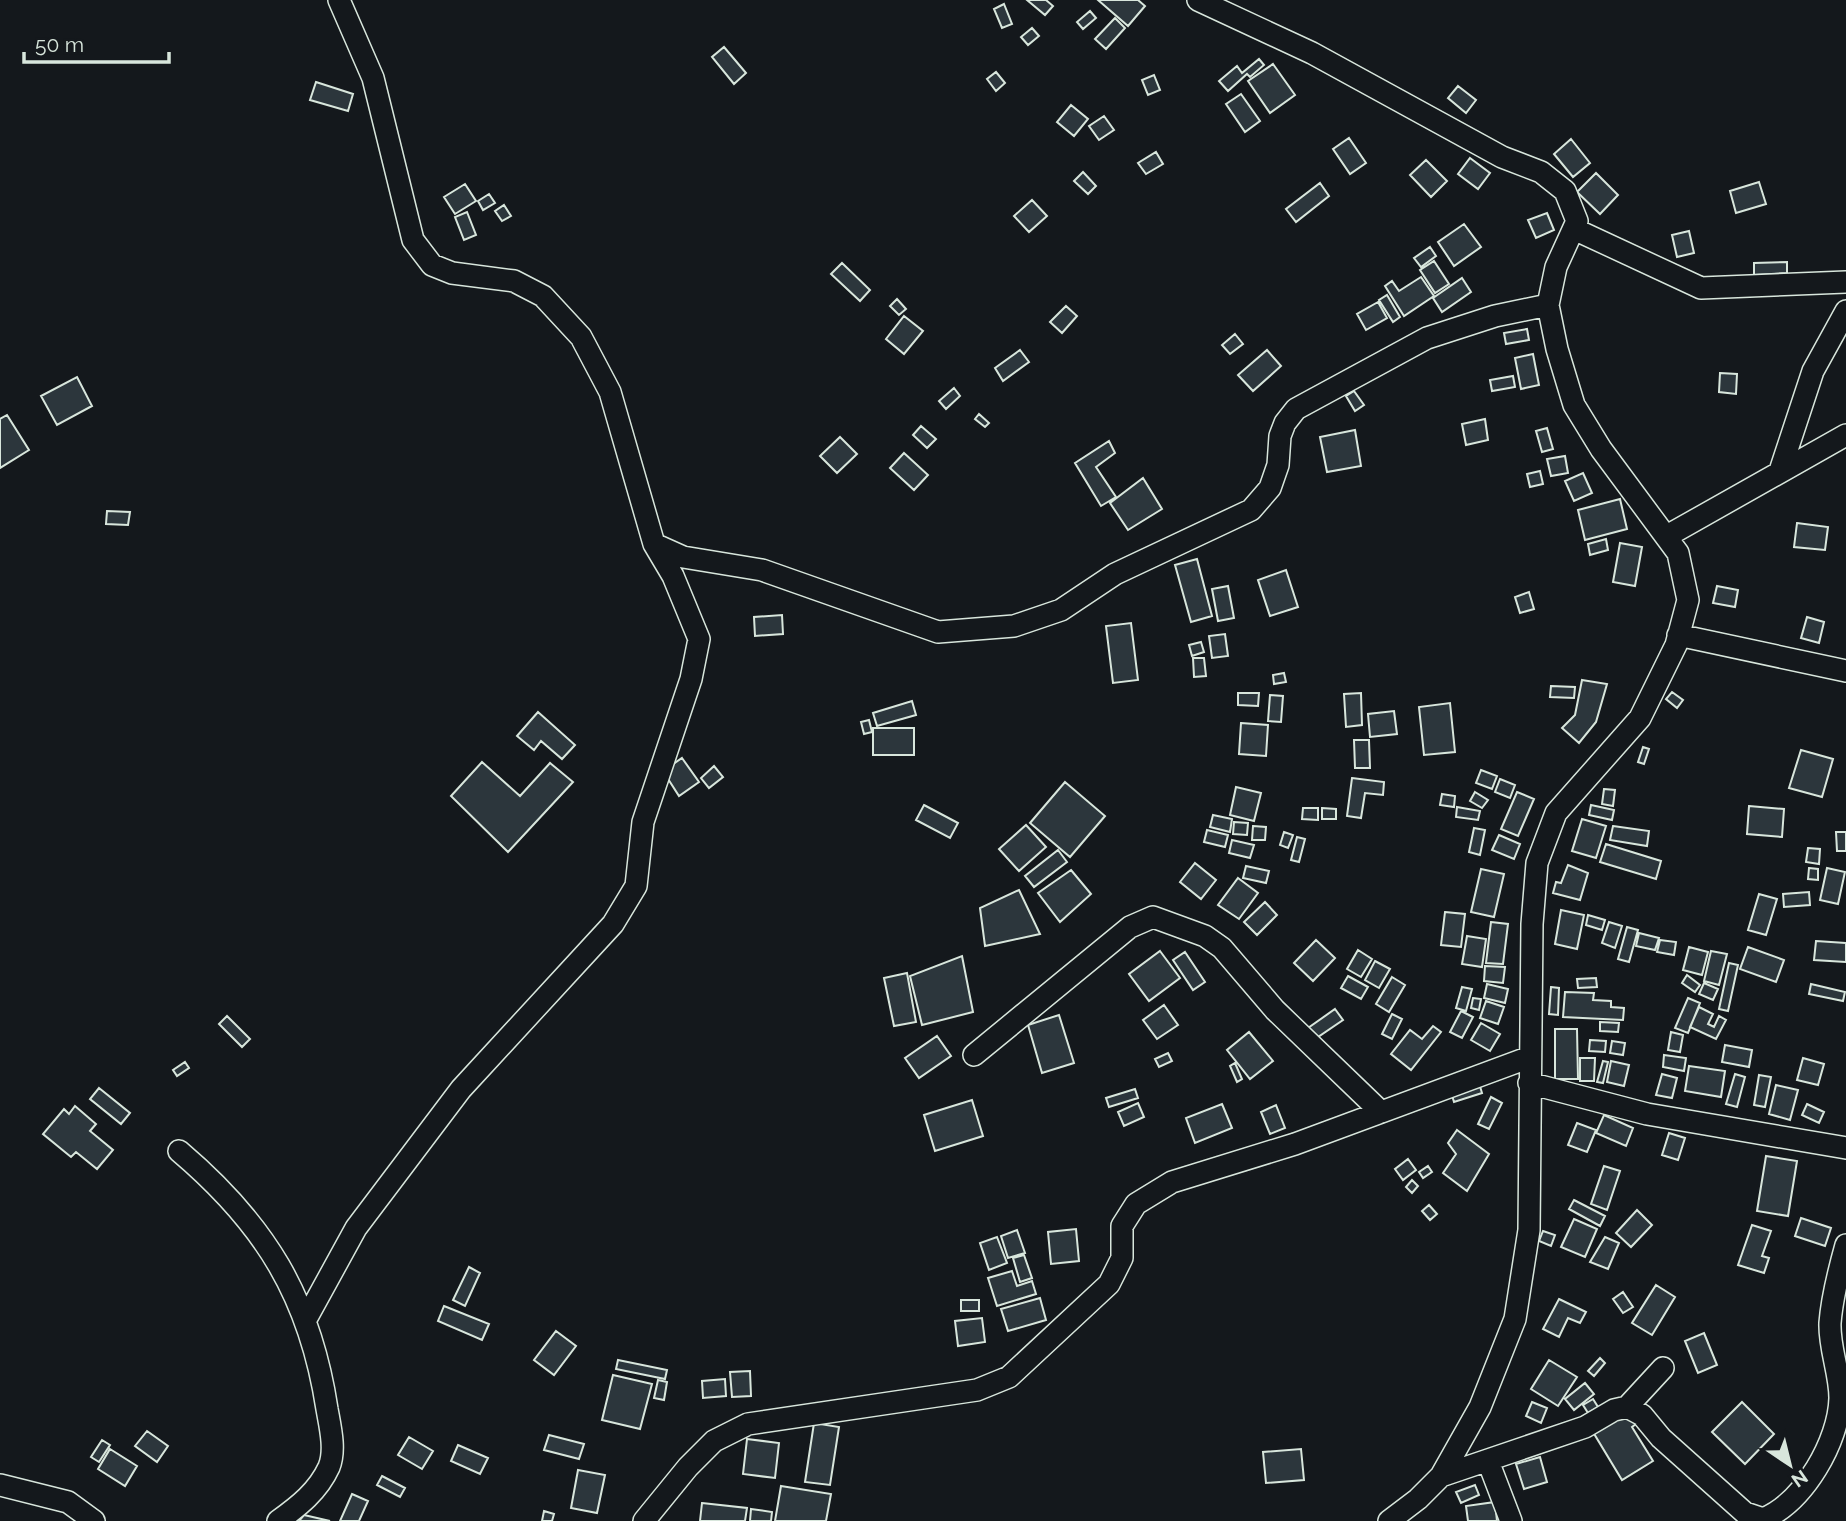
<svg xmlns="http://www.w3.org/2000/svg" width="1846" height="1521" font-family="Raleway,sans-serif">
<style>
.building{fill:#2c363c;stroke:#d8e6dc;stroke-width:2}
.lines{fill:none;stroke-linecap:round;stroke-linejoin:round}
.minor-casing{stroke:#d8e6dc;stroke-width:24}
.minor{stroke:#14181c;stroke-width:21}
</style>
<rect width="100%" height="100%" fill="#14181c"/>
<path class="building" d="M1027 0H1046L1053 6 1045 15Z
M1098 0H1138L1145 6 1128 26Z
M1004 4 1012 24 1002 28 994 9Z
M1090 11 1096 18 1083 29 1077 22Z
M1115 18 1125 28 1106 49 1095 39Z
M1032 28 1039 36 1028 45 1021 37Z
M724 47 746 73 734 84 712 57Z
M1259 59 1264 65 1250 77 1247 74 1228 91 1219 81 1237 66 1242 73Z
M1273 64 1295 95 1270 113 1248 81Z
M996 72 1005 83 996 91 987 79Z
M1154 75 1160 90 1148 95 1142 80Z
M316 82 353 94 348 111 310 100Z
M1458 86 1476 100 1466 113 1448 98Z
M1241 94 1260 121 1245 132 1226 104Z
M1071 105 1088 119 1074 136 1057 122Z
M1104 116 1114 130 1099 140 1089 126Z
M1349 138 1366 163 1350 174 1333 149Z
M1571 139 1590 163 1573 177 1554 154Z
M1156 152 1163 164 1146 174 1138 163Z
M1470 158 1490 173 1478 189 1458 174Z
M1426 160 1447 181 1431 197 1410 175Z
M1083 172 1096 186 1088 194 1074 181Z
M1596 173 1618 195 1600 214 1577 192Z
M1759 182 1766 204 1736 213 1730 191Z
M1320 183 1329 196 1296 222 1286 209Z
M465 184 476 201 455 214 444 197Z
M489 194 495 203 483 210 478 201Z
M1032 200 1047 216 1029 232 1014 216Z
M504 205 511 216 502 221 495 211Z
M467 212 476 235 464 240 455 217Z
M1547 213 1554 230 1536 238 1528 220Z
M1464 224 1481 247 1454 266 1438 242Z
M1689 231 1694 253 1677 257 1672 235Z
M1430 247 1436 256 1421 267 1414 258Z
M1434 261 1449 284 1435 293 1420 270Z
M1787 262V273L1754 275V263Z
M842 263 870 290 860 301 831 274Z
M1421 277 1434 296 1404 316 1385 286 1392 281 1399 291Z
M1462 278 1471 292 1442 312 1433 298Z
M1387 295 1400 317 1393 322 1379 300Z
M897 299 906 309 899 315 890 306Z
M1378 302 1387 318 1366 330 1357 314Z
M1066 306 1077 316 1062 333 1050 322Z
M904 316 923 331 904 354 886 339Z
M1527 329 1529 340 1506 344 1504 333Z
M1235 334 1243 344 1230 354 1222 345Z
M1020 350 1029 362 1003 381 995 368Z
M1267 350 1281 366 1253 391 1238 375Z
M1533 354 1539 385 1521 389 1515 358Z
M1720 373 1737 374 1736 394 1719 392Z
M1513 376 1515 387 1492 391 1490 380Z
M77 377 92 406 57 425 41 396Z
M954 388 960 396 946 409 939 401Z
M1354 391 1364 405 1355 411 1346 396Z
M979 414 989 423 985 427 975 419Z
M7 415 29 450 0 468V419Z
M1485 419 1488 440 1466 445 1462 424Z
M921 426 936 439 927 448 913 435Z
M1547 428 1553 449 1542 452 1536 431Z
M1355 430 1361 466 1327 472 1320 437Z
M840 437 857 454 837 473 820 456Z
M1109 441 1115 453 1096 467 1116 497 1101 506 1075 463Z
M904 453 928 475 914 490 890 468Z
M1565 456 1568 473 1551 476 1547 459Z
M1540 471 1543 484 1530 487 1527 474Z
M1583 473 1592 493 1574 501 1565 481Z
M1143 478 1162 509 1128 530 1110 503Z
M1620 499 1627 529 1585 540 1578 510Z
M107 511 130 512 128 525 106 524Z
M1797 523 1828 527 1825 550 1794 547Z
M1606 539 1608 550 1590 555 1588 544Z
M1620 543 1642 547 1635 586 1613 582Z
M1197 559 1212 616 1191 622 1175 565Z
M1286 570 1298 607 1270 616 1258 580Z
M1228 586 1234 618 1218 621 1212 589Z
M1717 586 1738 590 1735 607 1713 603Z
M1529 592 1534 609 1520 613 1515 597Z
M782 615 783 634 755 636 754 617Z
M1807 617 1824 622 1819 643 1801 638Z
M1131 623 1138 680 1113 683 1106 626Z
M1225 634 1228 656 1212 658 1209 636Z
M1201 642 1204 652 1192 656 1189 645Z
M1193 658H1204L1206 676 1194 677Z
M1284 673 1286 682 1274 684 1273 675Z
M1582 680 1607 684 1596 722 1579 743 1562 728 1575 715Z
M1551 686 1575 687 1574 698 1550 697Z
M1672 692 1683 700 1677 708 1666 699Z
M1238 693H1259L1258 706 1238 705Z
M1361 693 1362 725 1346 727 1344 694Z
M1270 695 1283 696 1281 722 1268 721Z
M912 701 916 715 877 726 873 713Z
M1450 703 1455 752 1424 755 1419 707Z
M1394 711 1397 734 1370 737 1368 714Z
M538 712 575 745 562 759 541 741 534 750 517 736Z
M869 720 872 732 864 734 861 722Z
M1241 723 1268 725 1266 756 1239 754Z
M873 728H914V755H873Z
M1354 740H1369L1370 768H1355Z
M1643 747 1649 749 1644 764 1638 762Z
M1801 750 1833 759 1822 797 1789 788Z
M682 758 699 782 679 796 663 771Z
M482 762 520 796 550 763 573 782 508 852 451 796Z
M714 766 723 777 709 788 701 778Z
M1481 770 1497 776 1492 789 1476 783Z
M1352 778 1384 782 1383 795 1365 793 1361 818 1347 816Z
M1500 779 1515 785 1510 798 1495 792Z
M1065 782 1105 816 1070 857 1030 823Z
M1236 787 1261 793 1254 821 1230 815Z
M1604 789 1615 790 1613 806 1602 804Z
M1475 792 1488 800 1482 808 1470 801Z
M1517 792 1534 799 1518 836 1501 829Z
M1442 794 1455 796 1454 807 1440 805Z
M924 805 958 823 950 838 916 820Z
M1591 805 1614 810 1612 820 1589 815Z
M1749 806 1784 809 1782 837 1747 834Z
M1457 807 1480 811 1478 820 1456 817Z
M1303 808H1318V820L1302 819Z
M1322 808 1336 809V819H1322Z
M1213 815 1232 819 1230 832 1210 827Z
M1582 819 1606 826 1596 858 1572 851Z
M1234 822 1248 823 1247 835 1233 834Z
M1026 825 1046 847 1019 871 999 849Z
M1253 826 1266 827 1265 840H1252Z
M1613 826 1649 831 1647 846 1610 840Z
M1474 828 1485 830 1480 855 1469 852Z
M1207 830 1228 835 1225 847 1204 842Z
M1284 832 1293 835 1288 848 1280 845Z
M1836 832H1846V851H1837Z
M1499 835 1520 844 1514 859 1492 850Z
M1297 837 1305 839 1299 862 1291 860Z
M1232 840 1254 845 1250 858 1229 853Z
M1606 844 1661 861 1656 879 1600 862Z
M1808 848 1820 849 1819 864 1806 862Z
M1058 850 1067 862 1034 887 1025 876Z
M1195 863 1216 880 1201 899 1180 882Z
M1568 865 1588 873 1580 900 1553 893 1556 882 1561 883Z
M1246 866 1269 871 1266 883 1243 878Z
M1809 868 1818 869V880L1808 879Z
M1827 868 1845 872 1838 904 1820 900Z
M1481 869 1504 874 1494 917 1471 912Z
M1071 870 1091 894 1060 922 1038 893Z
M1238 878 1258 893 1239 919 1218 905Z
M1019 890 1040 934 985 946 980 908Z
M1809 892 1810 905 1784 907 1783 894Z
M1759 894 1777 899 1766 935 1748 930Z
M1265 902 1277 915 1257 935 1244 922Z
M1561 910 1584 915 1577 949 1555 944Z
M1445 912 1465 914 1461 947 1441 945Z
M1588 915 1605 920 1602 930 1586 925Z
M1491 922 1508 924 1503 964 1486 963Z
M1609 922 1622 926 1615 948 1602 943Z
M1627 927 1638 930 1629 962 1618 959Z
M1639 933 1659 938 1655 950 1636 946Z
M1467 936 1486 939 1482 967 1462 964Z
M1316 940 1335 958 1313 981 1294 963Z
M1660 940 1676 942 1674 955 1657 952Z
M1816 941 1846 943V962L1814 960Z
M1689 947 1708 952 1702 975 1683 970Z
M1748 947 1784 960 1776 982 1740 969Z
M1358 950 1372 959 1361 977 1347 969Z
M1160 951 1180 978 1149 1001 1129 974Z
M1711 951 1727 954 1719 985 1704 981Z
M1185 952 1205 982 1193 990 1173 960Z
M962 956 973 1012 922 1025 910 976Z
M1375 961 1390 969 1379 988 1365 980Z
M1729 963 1738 965 1728 1011 1719 1009Z
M1485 966 1505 967 1503 983 1484 981Z
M907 973 916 1022 894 1026 884 978Z
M1687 975 1700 985 1695 992 1682 983Z
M1348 976 1368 987 1361 999 1341 988Z
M1392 977 1405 985 1389 1012 1376 1004Z
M1596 978 1597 987 1578 988 1577 979Z
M1704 983 1718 989 1713 1000 1699 994Z
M1487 984 1508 989 1505 1003 1484 998Z
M1811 984 1845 992 1843 1001 1809 994Z
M1462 987 1472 989 1466 1011 1456 1008Z
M1551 987 1559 988 1558 1015 1549 1014Z
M1565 992 1594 993 1593 1000 1611 1001V1007L1624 1008 1623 1020 1563 1017Z
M1473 998 1481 999 1479 1010 1471 1008Z
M1688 998 1700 1003 1688 1033 1675 1028Z
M1486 1001 1504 1007 1498 1024 1480 1018Z
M1164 1005 1178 1025 1157 1039 1143 1020Z
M1699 1007 1713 1014 1708 1024 1714 1027 1719 1016 1726 1020 1716 1039 1690 1027Z
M1335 1009 1343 1020 1315 1039 1308 1028Z
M1461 1011 1473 1017 1462 1038 1450 1032Z
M1392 1014 1402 1019 1392 1039 1382 1034Z
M1059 1015 1074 1063 1042 1073 1028 1025Z
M227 1016 250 1039 242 1047 219 1024Z
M1600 1022 1619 1023 1618 1032 1600 1031Z
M1481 1023 1500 1034 1490 1051 1471 1040Z
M1433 1026 1441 1032 1411 1070 1391 1054 1410 1030 1422 1039Z
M1555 1029H1577L1578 1079H1555Z
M1249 1032 1273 1061 1250 1079 1227 1050Z
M1671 1032 1683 1035 1680 1052 1668 1050Z
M937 1036 951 1056 919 1078 905 1058Z
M1590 1040 1606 1041 1605 1052 1589 1051Z
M1612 1041 1625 1043 1623 1055 1610 1053Z
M1725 1045 1752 1050 1749 1067 1722 1062Z
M1168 1053 1172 1061 1159 1067 1155 1059Z
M1664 1055 1686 1058 1684 1071 1663 1067Z
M1580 1058H1595L1594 1081H1580Z
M1803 1058 1824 1064 1818 1085 1797 1080Z
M1603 1061 1608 1062 1603 1083 1597 1082Z
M1611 1061 1629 1065 1624 1086 1607 1082Z
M185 1062 189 1068 177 1076 173 1070Z
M1235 1063 1242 1079 1237 1082 1230 1066Z
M1689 1066 1725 1071 1721 1097 1685 1091Z
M1662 1074 1677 1078 1672 1098 1656 1095Z
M1735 1074 1745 1077 1737 1107 1726 1104Z
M1759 1075 1771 1077 1765 1107 1754 1105Z
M1479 1083 1482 1093 1454 1102 1451 1092Z
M1776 1085 1798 1090 1790 1120 1769 1114Z
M99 1088 130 1113 121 1124 90 1099Z
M1135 1089 1138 1098 1109 1107 1106 1098Z
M1491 1097 1502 1103 1489 1129 1478 1124Z
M972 1100 983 1136 935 1151 924 1115Z
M1138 1103 1144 1117 1124 1126 1118 1112Z
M1222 1104 1232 1128 1195 1143 1186 1118Z
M1807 1104 1824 1112 1819 1123 1802 1115Z
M1276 1105 1285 1128 1270 1134 1261 1112Z
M75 1106 96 1124 90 1131 113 1150 97 1169 76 1152 71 1157 43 1134 64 1109 69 1114Z
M1604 1115 1633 1128 1626 1146 1596 1133Z
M1577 1123 1596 1130 1587 1152 1568 1145Z
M1457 1130 1489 1154 1467 1191 1443 1173 1456 1154 1448 1143Z
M1669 1133 1685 1138 1678 1160 1662 1155Z
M1766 1156 1797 1161 1788 1216 1757 1211Z
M1408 1159 1416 1170 1403 1180 1395 1169Z
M1428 1166 1432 1172 1423 1178 1419 1172Z
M1604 1166 1620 1171 1607 1210 1591 1204Z
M1412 1180 1418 1186 1412 1193 1406 1187Z
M1574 1200 1605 1216 1600 1226 1569 1209Z
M1429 1205 1437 1214 1430 1220 1422 1211Z
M1637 1210 1652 1225 1631 1247 1616 1233Z
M1801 1218 1831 1228 1825 1246 1795 1236Z
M1574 1219 1597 1229 1585 1257 1561 1247Z
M1752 1225 1771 1231 1762 1256 1769 1258 1764 1273 1738 1265Z
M1076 1229 1079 1261 1051 1264 1048 1232Z
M1017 1230 1025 1253 1008 1258 1001 1236Z
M1543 1231 1555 1235 1551 1246 1539 1241Z
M997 1237 1007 1263 989 1270 980 1243Z
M1605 1237 1619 1243 1608 1269 1590 1262Z
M1024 1255 1032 1278 1020 1282 1013 1258Z
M469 1267 480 1273 465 1306 453 1300Z
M1012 1271 1017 1286 1032 1281 1036 1294 997 1306 988 1278Z
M1656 1285 1675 1297 1652 1335 1632 1323Z
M1623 1292 1633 1307 1623 1313 1613 1299Z
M1040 1298 1046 1320 1008 1331 1001 1309Z
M1559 1299 1586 1312 1580 1323 1568 1318 1559 1337 1543 1329Z
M961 1300H979V1311H961Z
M444 1306 489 1324 482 1340 438 1321Z
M982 1318 985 1342 958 1346 955 1321Z
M556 1331 576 1346 554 1375 534 1360Z
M1704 1333 1717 1365 1698 1373 1685 1341Z
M1600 1358 1605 1363 1594 1376 1588 1371Z
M618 1360 667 1370 665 1379 616 1369Z
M1549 1360 1577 1377 1558 1406 1531 1389Z
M750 1371 751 1396 732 1397 730 1372Z
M613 1375 652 1384 640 1429 602 1420Z
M725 1379 726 1396 703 1398 702 1381Z
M658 1380 667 1382 664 1400 654 1398Z
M1585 1383 1594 1394 1574 1410 1565 1399Z
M1593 1399 1598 1407 1588 1413 1583 1405Z
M1532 1402 1547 1408 1541 1423 1526 1416Z
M1742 1402 1774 1434 1745 1464 1712 1432Z
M1629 1411 1636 1424 1632 1427 1653 1461 1622 1480 1593 1432Z
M814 1423 839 1427 830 1485 805 1482Z
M147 1431 168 1446 157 1462 135 1446Z
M549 1435 584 1444 579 1459 544 1450Z
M409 1437 433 1451 422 1469 398 1455Z
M747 1439 779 1443 775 1478 743 1474Z
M102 1440 110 1445 99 1462 91 1457Z
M458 1445 488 1458 480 1474 451 1461Z
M110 1449 137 1466 125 1486 98 1469Z
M1301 1449 1304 1480 1266 1483 1263 1452Z
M1540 1457 1547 1482 1524 1489 1516 1464Z
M578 1470 605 1475 597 1513 571 1508Z
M382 1476 405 1488 400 1497 377 1485Z
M1475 1485 1479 1495 1461 1503 1456 1492Z
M781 1486 831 1494 826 1521H775Z
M352 1494 368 1501 359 1521H340Z
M1495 1502 1497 1521H1468L1466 1506Z
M702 1503 747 1508 745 1521H700Z
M751 1509 772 1512 771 1521H750Z
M544 1511 554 1514 552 1521H542Z
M304 1515 330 1521H299Z"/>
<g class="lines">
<g class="minor-casing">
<path id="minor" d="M1198 0 1312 53 1502 157 1541 172 1565 191 1577 221 1556 267 1548 305 1557 349 1574 405 1601 449 1678 553 1688 600 1676 645 1640 718 1556 813 1537 863 1532 924 1529 1230 1515 1319 1480 1407 1441 1476 1418 1499 1389 1521
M1574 229 1701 288 1846 282
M1780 471 1813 371 1846 311
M1667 536 1846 435
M654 544 683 557 762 570 938 632 1014 626 1061 610 1115 574 1251 510 1270 488 1278 465 1280 436 1285 423 1296 409 1427 338 1495 316 1548 305
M1678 635 1846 671
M974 1055 1130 927 1153 917 1205 936 1222 948 1275 1010 1381 1112
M1529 1083 1647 1114 1846 1148
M179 1151C265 1224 310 1297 327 1409 330 1426 336 1450 329 1467 318 1491 299 1506 278 1521
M305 1321 356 1228 461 1089 613 924 636 886 643 822 691 679 699 639 673 576 654 544 610 392 581 337 543 296 514 281 452 273 432 265 413 240 373 78 339 0
M1627 1407 1663 1368
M1488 1461 1511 1521
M1441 1476 1585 1427 1614 1410 1627 1407 1642 1415 1661 1438 1745 1513 1763 1519C1804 1502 1839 1441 1840 1398 1840 1373 1829 1348 1830 1323 1832 1297 1839 1270 1846 1245
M0 1485 68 1502 94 1521
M644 1521 688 1467 714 1441 748 1424 977 1390 1009 1377 1109 1284 1122 1258V1226L1136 1204 1172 1182 1295 1144 1530 1057"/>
</g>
<use href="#minor" class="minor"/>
</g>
<g transform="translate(1790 1465) rotate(145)" stroke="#14181c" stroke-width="5" paint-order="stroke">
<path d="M0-5L12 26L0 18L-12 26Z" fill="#d8e6dc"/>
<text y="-10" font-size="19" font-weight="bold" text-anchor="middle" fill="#d8e6dc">N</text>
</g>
<path d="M24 52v10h145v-10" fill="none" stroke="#d8e6dc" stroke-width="3.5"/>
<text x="35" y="52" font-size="21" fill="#d8e6dc" stroke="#14181c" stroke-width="5" paint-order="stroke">50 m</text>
</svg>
